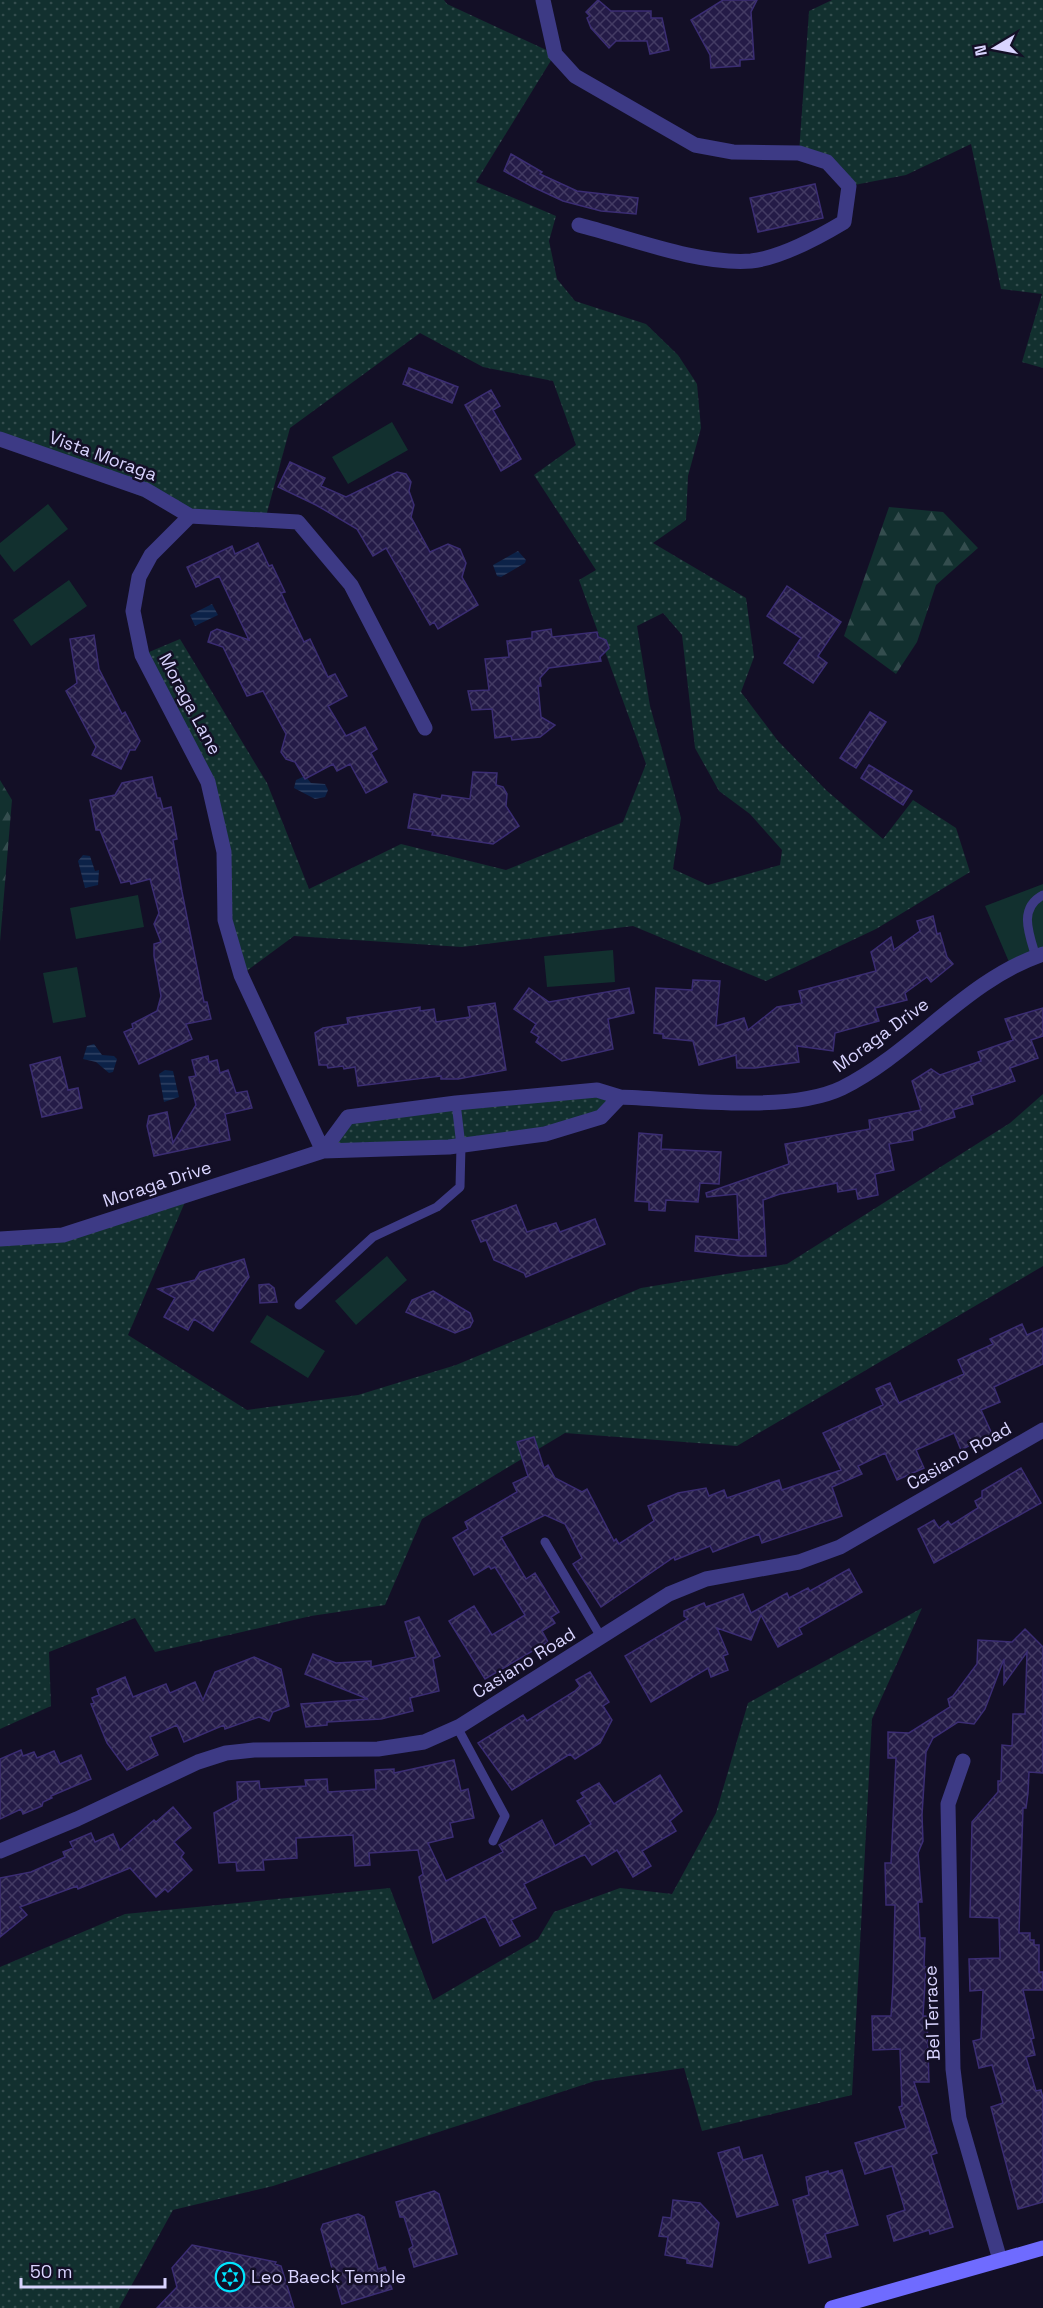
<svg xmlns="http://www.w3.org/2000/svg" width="1043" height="2308" font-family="'Space Grotesk',sans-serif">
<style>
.grass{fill:url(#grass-dots);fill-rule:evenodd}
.forest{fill:url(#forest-firs)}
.garden{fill:#12302f}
.water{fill:url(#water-rules)}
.building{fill:url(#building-cross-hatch);stroke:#3b2d73;stroke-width:1.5}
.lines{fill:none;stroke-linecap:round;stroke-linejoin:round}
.service{stroke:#3d3a85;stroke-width:9}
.minor{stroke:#3d3a85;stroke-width:15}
.secondary{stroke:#6f6bff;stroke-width:15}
.labels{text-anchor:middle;stroke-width:5;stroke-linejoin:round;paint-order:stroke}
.street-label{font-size:18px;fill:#d9d4ff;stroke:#130f26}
.poi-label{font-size:18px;fill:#d9d4ff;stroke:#130f26;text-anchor:start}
</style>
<defs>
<pattern id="grass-dots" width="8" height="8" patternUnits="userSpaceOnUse" patternTransform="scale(1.5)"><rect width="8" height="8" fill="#12302f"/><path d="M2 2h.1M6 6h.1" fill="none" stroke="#344d4e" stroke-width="1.8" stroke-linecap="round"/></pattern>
<pattern id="forest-firs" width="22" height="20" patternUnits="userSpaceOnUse" patternTransform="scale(1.5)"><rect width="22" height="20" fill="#12302f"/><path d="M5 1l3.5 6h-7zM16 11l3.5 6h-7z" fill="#344d4e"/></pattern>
<pattern id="water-rules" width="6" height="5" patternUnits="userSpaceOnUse" patternTransform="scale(1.5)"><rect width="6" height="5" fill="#0c2248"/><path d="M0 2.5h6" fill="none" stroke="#2f4163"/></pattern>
<pattern id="building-cross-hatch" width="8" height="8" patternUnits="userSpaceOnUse" patternTransform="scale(1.5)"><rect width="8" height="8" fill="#241b47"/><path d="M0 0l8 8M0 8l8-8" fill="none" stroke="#433b63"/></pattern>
</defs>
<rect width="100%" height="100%" fill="#130f26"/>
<path class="grass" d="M0 0H444L447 4 555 54 476 182 556 216 549 241 557 279 575 301 646 324 678 355 697 384 701 428 688 476 686 520 653 543 746 598 754 657 741 692 778 741 826 790 883 839 913 800 956 828 970 872 876 929 766 981 633 926 462 947 294 936 241 975 208 782 142 655 180 639 267 783 309 889 401 844 506 870 623 822 646 764 579 580 596 570 534 475 576 445 553 381 483 367 420 333 290 428 265 520 190 516 0 439ZM663 613 682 635 695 748 719 791 750 814 782 850 780 865 708 885 673 869 681 818 650 706 637 626Z
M832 0H1043V368L1022 362 1042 294 1001 289 971 144 906 175 849 186 827 162 799 153 809 11Z
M597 1090 620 1097 601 1117 545 1134 323 1151 348 1117Z
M1043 1094V1266L737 1446 565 1433 422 1519 385 1605 311 1616 155 1652 135 1618 49 1652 51 1706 0 1729V1235H63L188 1195 128 1335 247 1410 358 1395 456 1365 641 1288 787 1264 1010 1123Z
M922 1608 872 1719 852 2095 702 2131 684 2068 595 2081 273 2186 173 2210 119 2308H0V1967L125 1914 390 1888 433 2000 538 1939 554 1912 620 1888 672 1894 716 1813 748 1703Z"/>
<path class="forest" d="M889 507 943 512 978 548 936 585 917 642 896 674 844 636Z
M0 780 12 800 0 942Z"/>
<path class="garden" d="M392 422 408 450 348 484 332 457Z
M48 504 68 529 14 572 0 554V543Z
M69 580 87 606 31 646 13 620Z
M1043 884V954L1012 969 985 906Z
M138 895 144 927 76 939 70 908Z
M613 950 615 982 547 987 544 956Z
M77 967 86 1017 53 1023 43 973Z
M387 1256 407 1280 356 1325 335 1301Z
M267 1315 325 1351 308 1378 250 1342Z"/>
<path class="water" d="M518 551 526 560 525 563 501 577 497 576 493 565Z
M212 604 218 615 195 626 190 615Z
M305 776 311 783 325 784 328 790 325 797 315 799 294 788 296 780Z
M83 855 90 856 95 871 99 870 98 885 85 888 78 861Z
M94 1044 102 1055 114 1056 117 1059 113 1072 109 1073 96 1062 83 1059 87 1046Z
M165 1070 173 1071 179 1097 164 1102 159 1074Z"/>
<path class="building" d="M598 0 611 11H651V18H662L669 50 650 54 647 41H616L609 48 591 28 587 18 590 16 586 12Z
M723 0H757L751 12 754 59 740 60V66L711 68 710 55 691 20Z
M511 154 542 172 540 174 577 191 638 198 636 214 601 211 563 201 533 187 504 171Z
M815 184 823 218 758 232 750 198Z
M409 368 458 387 452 403 403 384Z
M491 390 500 406 493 410 521 459 501 471 465 405Z
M290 462 325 478 321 486 346 497 397 472 406 474 411 482 409 491 414 505 411 517 430 552 448 544 460 549 466 563 462 577 478 605 438 629 434 622 430 625 386 548 373 556 357 529 316 505 278 487Z
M258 543 269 566 272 565 285 592 281 593 304 642 310 639 328 677 335 674 347 696 328 706 346 736 365 727 377 749 371 753 387 782 366 793 350 764 337 771 333 764 305 779 295 762 286 759 281 752 286 734 263 691 247 696 223 647 208 642 211 632 217 629 249 640 219 576 196 587 187 567 232 546 235 554Z
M787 586 841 622 818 656 827 663 813 683 784 663 801 638 767 616Z
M551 629 552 637 597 632 598 637 606 640 609 648 600 657 601 661 549 668 540 678 541 686H538L541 717 555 725 540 737 512 740 511 736 495 738 492 709 472 710 468 691 489 690 485 659 509 657 507 641 532 638V632Z
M94 635 99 669 122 714 125 712 140 741 135 750H130L121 769 92 755 96 747 66 691 77 683 70 639Z
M870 712 886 722 856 768 840 758Z
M869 765 912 791 903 805 861 778Z
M473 772 497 773 496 785 503 787 507 794 506 806 519 826 493 844 439 836 432 835 433 832 408 828 414 794 441 799 442 795 470 799Z
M152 777 157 798H160L163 809 171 807 177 839 173 840 182 892 204 1002H207L211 1019 186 1024 192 1039 139 1064 124 1032 133 1028 132 1024 157 1011 161 996 154 956V944L161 942 154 924 159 913 150 879 131 884 130 881 121 883 100 830H96L90 800 115 795 122 783Z
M933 916 937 934 940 933 947 957 953 964 931 982 927 977 905 993 907 1000 875 1008 879 1021 835 1033 833 1051 797 1046 799 1062 755 1068H737L736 1055 699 1065 693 1041 663 1038V1034L654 1033 656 988 692 990 693 980 720 981 716 1026 744 1018 748 1030 777 1007 802 1003 799 991 876 971 871 952 891 937 894 950 920 931 917 921Z
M529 988 549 1002 629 988 634 1013 608 1019 613 1049 562 1061 536 1042 539 1037 531 1032 536 1024 514 1009Z
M495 1003 506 1070 458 1079H441V1076L358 1086 355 1067 344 1069 343 1066 328 1068 327 1065H319L315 1033 323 1028 348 1024 347 1018 420 1007V1011L434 1009 436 1022 470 1017 468 1007Z
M1043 1008V1036L1031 1040 1038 1058 1010 1068 1015 1081 971 1096 973 1104 953 1110 955 1117 912 1131 913 1140 889 1144 894 1170 875 1174 878 1195 858 1199 856 1189 838 1192 837 1183 780 1194 763 1200 766 1256H741L695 1251 696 1236 739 1240 737 1194 707 1197 706 1193 789 1164 785 1144 870 1129 869 1120 921 1110 912 1081 931 1069 940 1075 981 1061 978 1052 1013 1040 1005 1019Z
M208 1056 209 1062 217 1060 220 1073 228 1070 236 1093 247 1091 252 1108 225 1114 230 1140 154 1156 147 1126 149 1116 167 1112 173 1143 196 1105 189 1077 196 1076 192 1060Z
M60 1057 68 1090 78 1088 82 1108 42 1117 30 1065Z
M639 1133 662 1135 661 1149 721 1152 719 1184 700 1183 698 1202 666 1200 665 1211 649 1210V1202L635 1201Z
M516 1205 527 1232 556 1223 560 1232 595 1219 605 1244 526 1277 524 1273 494 1260 486 1240 481 1242 472 1221Z
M244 1259 249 1277 213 1331 194 1319 188 1330 164 1317 175 1298 158 1289 195 1280 200 1272Z
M269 1284 274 1288 277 1302 260 1303 259 1285Z
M433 1291 470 1313 473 1321 470 1327 455 1333 406 1312 412 1300Z
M1022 1324 1027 1335 1043 1328V1364L994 1387 1000 1402 981 1410 992 1434 961 1450 954 1433 916 1450 924 1468 897 1480 885 1453 858 1466 862 1474 832 1487 842 1516 762 1543 759 1534 713 1552 710 1546 675 1560 674 1557 601 1607 573 1564 582 1558 565 1524 545 1515 501 1537 526 1579 535 1573 559 1612 551 1617 555 1623 542 1631 548 1642 485 1679 449 1621 474 1606 492 1635 525 1615 495 1567 491 1569 489 1566 474 1575 453 1538 468 1529 465 1522 517 1492 513 1483 528 1476 517 1442 534 1437 544 1468 548 1465 555 1478 582 1492 587 1489 614 1541 616 1539 619 1544 654 1521 648 1506 678 1493 706 1488 709 1496 724 1490 727 1498 779 1480 782 1490 841 1470 823 1433 883 1405 876 1389 890 1383 899 1403 964 1374 958 1360 993 1344 990 1339Z
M1021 1468 1041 1503 934 1563 918 1529 934 1520 939 1528 948 1521 951 1525 978 1508 975 1501 982 1497V1491Z
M849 1569 862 1592 799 1628 802 1634 778 1647 761 1615 751 1640 717 1628 728 1654 723 1656 728 1670 711 1677 708 1668 651 1702 625 1656 688 1619 684 1616V1611L704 1603 706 1607 743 1594 751 1613 787 1593 789 1598 808 1588 810 1591Z
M419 1617 440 1656 433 1659 439 1691 410 1698 413 1711 381 1719 327 1722V1725L306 1727 301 1704 368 1699 305 1674 313 1654 336 1663 371 1661V1667L416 1657 405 1622Z
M1025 1629 1043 1647V1773L1029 1772 1028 1793 1026 1808H1023L1019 1933H1030V1940H1034V1945H1039V1972H1043V1990H1023L1034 2038 1031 2039 1035 2055 1026 2057 1036 2091 1041 2090 1043 2098V2202L1018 2209 991 2107 1003 2103 992 2065 979 2068 973 2041 981 2039 983 1990 970 1991 969 1959 1000 1958 999 1918 970 1917 972 1822 998 1792V1781H1001L1002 1745 1012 1746 1013 1714H1025L1027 1652 1004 1684V1659L985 1709 974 1724 958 1722 933 1738 926 1752 922 1815 923 1841 918 1853 922 1902H918L920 1938H925L924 1967H926L923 2016H927L929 2082H914L937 2153 931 2155 953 2227 930 2234 929 2230 894 2241 887 2216 905 2210 892 2166 865 2174 855 2143 906 2128 899 2107 902 2106 900 2049 873 2050 872 2016H891L893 1984 895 1905H886L885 1863H891L896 1758H888V1732L909 1733 950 1707 948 1699 953 1696 977 1664 978 1640 1012 1642Z
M254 1657 281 1669 289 1706 273 1712 269 1721 259 1717 225 1729 224 1725 184 1742 177 1725 150 1737 158 1755 127 1770 107 1743 91 1704 94 1703 92 1698 99 1695 97 1689 125 1677 133 1697 166 1684 170 1693 195 1682 203 1700 215 1672Z
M590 1672 609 1702 603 1706 612 1720 600 1743 575 1759 570 1754 512 1790 478 1743 523 1715 527 1721 575 1691 580 1686 576 1680Z
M21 1750 23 1756 34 1752 37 1758 54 1751 60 1764 81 1755 91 1779 51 1796 52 1798 43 1802 42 1806 23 1814 21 1809 0 1819V1759Z
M454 1760 461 1791 468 1789 474 1818 450 1823 453 1837 428 1843 446 1881 503 1852 499 1845 542 1820 555 1846 591 1824 577 1801 584 1797 581 1793 599 1783 614 1804 660 1775 682 1811 670 1821 676 1831 642 1851 651 1866 633 1877 617 1850 592 1865 585 1855 581 1856 524 1884 536 1908 511 1920 520 1936 500 1946 485 1916 433 1943 419 1877 423 1874 418 1850 369 1853 370 1865 355 1866 353 1835 296 1838 297 1858 263 1860 264 1870 237 1871 236 1862 219 1863 214 1813 238 1800 237 1782 259 1781 260 1789 306 1786 305 1780 327 1779 328 1792 376 1789 375 1770 394 1769V1773Z
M173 1807 191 1828 174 1842 184 1853 181 1857 192 1870 168 1892 165 1889 156 1897 130 1868 78 1889 77 1886 20 1907 27 1915 0 1937V1878L31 1872 65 1857 63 1852 73 1848 70 1842 91 1833 95 1842 113 1834 120 1850 154 1820 156 1822Z
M739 2147 743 2160 762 2155 778 2205 737 2217 718 2153Z
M842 2170 858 2225 825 2234 831 2257 809 2263 793 2200 809 2195 806 2177 828 2171 829 2174Z
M434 2191 439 2194 457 2254 414 2267 409 2249 413 2246 404 2217H400L396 2202Z
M673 2200 700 2203 719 2223 712 2267 687 2263V2259L665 2255 668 2237 659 2236 663 2217 671 2218Z
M358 2214 364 2217 378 2269 385 2267 392 2289 342 2304 321 2229 323 2224Z
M192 2245 276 2262 275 2264 281 2266 294 2308H157L177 2287 172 2268Z"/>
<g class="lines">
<path class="service" d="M1036 957C1029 934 1018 908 1043 895
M299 1305 373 1237 437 1207 460 1187 461 1146 456 1103
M545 1542 601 1637
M457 1727 505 1816 493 1841"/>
<path class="minor" d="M543 0 555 54 575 76 695 145 733 152 799 153 827 162 849 186 844 222C819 237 780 258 751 261 699 265 630 238 579 225
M0 439 146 490 190 516
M323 1151 241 975 225 920 224 852 208 782 142 655 133 611 139 577 151 555 190 516 298 522 351 585 425 728
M323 1151 348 1117 456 1103 597 1090 620 1097C681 1099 788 1114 842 1088 914 1052 966 980 1043 954
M0 1239 63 1235 323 1151 449 1147 545 1134 601 1117 620 1097
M963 1761 948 1804 953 2069 959 2118 1000 2260
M0 1851 77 1819 198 1762 226 1753 254 1750 378 1749 424 1742 460 1726 669 1594 706 1579 799 1562 840 1547 1043 1430"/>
<path class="secondary" d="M832 2308 1043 2248"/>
</g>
<defs>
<g id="synagogue-ring" transform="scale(1.5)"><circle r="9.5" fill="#130f26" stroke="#00e5ff" stroke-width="1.5"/><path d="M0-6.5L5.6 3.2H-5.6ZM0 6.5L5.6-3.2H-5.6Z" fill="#00e5ff"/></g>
</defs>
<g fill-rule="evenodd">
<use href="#synagogue-ring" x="230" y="2277"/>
</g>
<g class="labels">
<g class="street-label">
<text transform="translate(103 456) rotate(20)" y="6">Vista Moraga</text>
<text transform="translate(190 704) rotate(62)" y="6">Moraga Lane</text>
<text transform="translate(881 1035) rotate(-36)" y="6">Moraga Drive</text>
<text transform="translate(157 1184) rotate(-18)" y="6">Moraga Drive</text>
<text transform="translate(959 1456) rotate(-30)" y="6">Casiano Road</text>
<text transform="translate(524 1663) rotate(-32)" y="6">Casiano Road</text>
<text transform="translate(932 2013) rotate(-92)" y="6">Bel Terrace</text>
</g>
<g class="poi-label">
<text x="251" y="2283">Leo Baeck Temple</text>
</g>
</g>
<g transform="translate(995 48) rotate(260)" stroke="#130f26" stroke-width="4.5" paint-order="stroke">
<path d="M0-4.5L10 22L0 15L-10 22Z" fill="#d9d4ff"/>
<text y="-9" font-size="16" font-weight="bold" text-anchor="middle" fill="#d9d4ff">N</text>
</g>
<path d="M21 2278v9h144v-9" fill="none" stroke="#d9d4ff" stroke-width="3"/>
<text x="30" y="2278" font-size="18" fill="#d9d4ff" stroke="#130f26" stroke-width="4.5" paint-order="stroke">50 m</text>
</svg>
